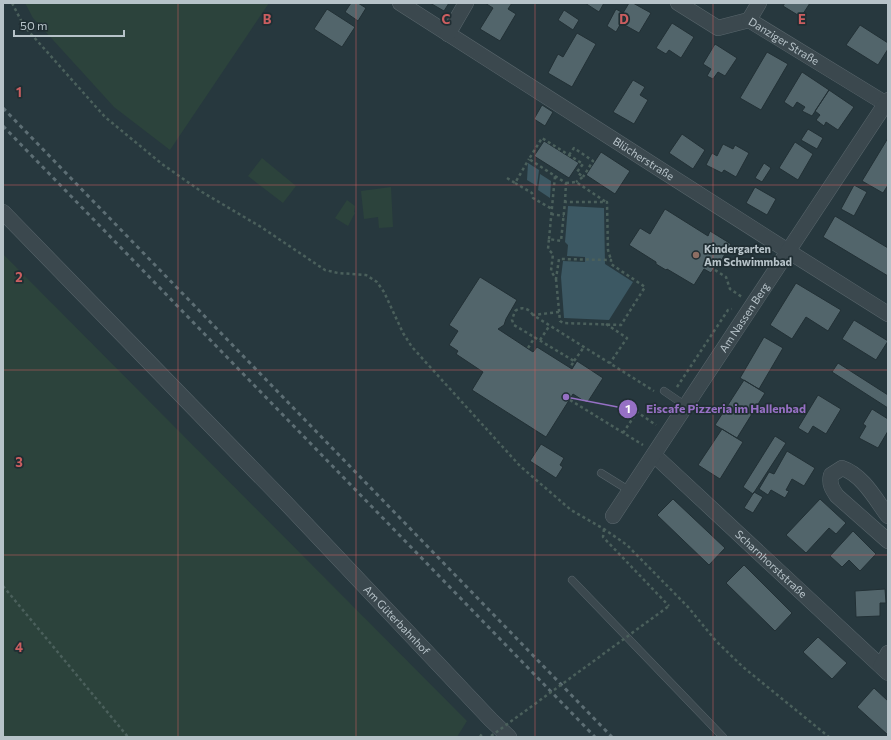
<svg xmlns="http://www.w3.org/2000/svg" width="891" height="740" font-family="Commissioner,sans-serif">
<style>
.green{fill:#2c433c}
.water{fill:#3c5863}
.building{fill:#52656b;stroke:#223035}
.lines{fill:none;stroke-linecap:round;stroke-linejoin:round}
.service-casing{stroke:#59666c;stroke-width:8}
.minor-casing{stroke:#59666c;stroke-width:16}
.path{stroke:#4b605c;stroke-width:2.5;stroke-dasharray:3 3;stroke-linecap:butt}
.service{stroke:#3b484e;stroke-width:7}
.minor{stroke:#3b484e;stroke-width:15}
.rail{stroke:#5d6e74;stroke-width:3;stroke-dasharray:4 4;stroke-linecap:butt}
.path-bridge{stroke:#4b605c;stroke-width:2.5;stroke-dasharray:3 3;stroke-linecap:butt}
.grid{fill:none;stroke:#cb5e60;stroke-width:1;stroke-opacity:0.55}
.education-dot{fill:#8d6e63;stroke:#202e33;stroke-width:1.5}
.labels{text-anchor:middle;stroke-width:3.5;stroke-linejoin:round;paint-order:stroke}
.street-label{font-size:11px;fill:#b7c3c9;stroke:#202e33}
.poi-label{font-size:11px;font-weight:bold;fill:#b7c3c9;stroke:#202e33;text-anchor:start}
.grid-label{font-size:13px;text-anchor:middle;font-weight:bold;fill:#cb5e60;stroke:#202e33;stroke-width:3.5;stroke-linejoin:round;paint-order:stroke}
.leader{fill:none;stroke:#9670c4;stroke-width:1.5}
.callout-dot{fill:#9670c4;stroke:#202e33;stroke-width:1.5}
.mark-label{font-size:12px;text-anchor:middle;font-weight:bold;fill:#fff}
.callout-label{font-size:12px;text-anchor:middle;font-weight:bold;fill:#9670c4;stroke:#202e33;stroke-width:3.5;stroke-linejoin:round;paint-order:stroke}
</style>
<rect width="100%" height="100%" fill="#27383e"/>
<path class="green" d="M25 3H269L170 150 114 107 33 18Z
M262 158 296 186 283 203 248 176Z
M391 187 393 227 379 228 378 217 364 219 361 191Z
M347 200 355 206 354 212 355 213 348 226 335 218Z
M3 254 467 721 457 737H3Z"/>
<path class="water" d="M528 163 539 170 537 186 527 180Z
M540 174 551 181 550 198 538 190Z
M568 206 604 208 605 264 633 282 609 320 564 318 561 277 563 261 585 262V257L567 256 568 245 565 242Z"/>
<path class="building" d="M351 3H358L366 8 358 21 345 12Z
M430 3H449L444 11Z
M485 3H512L508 9 516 14 500 41 480 29 493 8Z
M585 3H604L599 12Z
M629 3H633L651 13 639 33 621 23 616 32 607 26 616 9 623 13Z
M785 3H810L801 17 783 6Z
M327 9 355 27 342 47 314 29Z
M564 10 579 20 573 30 558 20Z
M672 23 694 37 681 58 669 50 666 54 656 48Z
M860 25 888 43V49L878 65 846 45Z
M577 33 596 44 572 87 548 73 558 54 563 57Z
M715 44 737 58 725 76 718 72 713 79 707 76 711 69 703 64Z
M767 52 788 64 761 110 740 98Z
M802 72 829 90 812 116 802 111 805 107 797 102 793 108 784 102Z
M633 80 645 87 640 95 648 100 634 124 613 112Z
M829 90 854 107 838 130 826 122 824 126 816 120 820 115 815 111Z
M542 105 553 112 545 126 534 119Z
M808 129 823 138 817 149 801 140Z
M682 134 705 150 693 169 669 153Z
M888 138V185L883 193 862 181Z
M544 141 579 163 569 178 534 156Z
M795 142 813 154 798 180 779 168Z
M723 144 733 149 735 145 749 153 736 177 724 170 722 173 706 165 712 153 717 156Z
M601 152 630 171 615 194 586 175Z
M764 163 771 168 762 182 755 178Z
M854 185 867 192 854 216 841 209Z
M755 187 776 199 767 215 746 203Z
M665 209 708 236 710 231 731 244 718 266 716 265 711 273 704 269 694 285 667 269 666 270 656 264V262L629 245 640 228 650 234Z
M835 216 888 248V276L823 237Z
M480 277 517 300 506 319 504 325 498 329 533 352 537 347 572 369 577 361 603 378 587 403 573 394 546 437 472 390 483 372 456 354 458 351 449 345 458 331 449 325Z
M796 283 841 310 828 331 806 317 792 339 770 325Z
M854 320 888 341 876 360 842 339Z
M764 337 783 348 759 389 740 378Z
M838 363 888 395V408L832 372Z
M744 380 765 393 737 438 715 425Z
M818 395 841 409 826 434 813 426 808 434 798 428Z
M872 409 888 419V431L878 448 859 438 866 426 863 424Z
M722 429 743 442 720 479 698 465Z
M775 436 786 443 753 494 743 487Z
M541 444 564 458 560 465 563 467 556 478 530 461Z
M787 451 815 468 804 486 792 479 786 490 789 491 785 498 771 490 768 495 759 489 769 472 774 474Z
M754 492 763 497 753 513 744 508Z
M673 499 725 548 709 565 657 515Z
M820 499 846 523 836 534 829 528 806 553 786 535Z
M853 531 876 554 860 571 849 560 842 567 830 556Z
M744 565 792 613 775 631 726 583Z
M885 589 886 603H880V616L856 617 855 591Z
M818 637 847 663 832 679 803 652Z
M874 688 888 701V735L857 707Z"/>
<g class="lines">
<g class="service-casing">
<path id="service" d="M664 391 686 406
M601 473 630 491
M572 580 723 737"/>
</g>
<g class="minor-casing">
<g id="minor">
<path id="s1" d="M400 3 788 251 888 314"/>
<path id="s2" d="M678 3 718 28 749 20 888 105"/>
<path d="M749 20 759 3"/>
<path d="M448 34 466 3"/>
<path id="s3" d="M3 212 285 502 491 720 509 737"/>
<path id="s4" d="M654 455 888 673"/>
<path id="s5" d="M613 516 888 100"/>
<path d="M888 516C876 500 863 475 842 468L831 475C829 484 832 489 837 496L888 541"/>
<path d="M881 666 888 653"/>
</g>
</g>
<path class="path" d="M12 3 24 26 105 117 162 164 202 192 261 227 325 270 338 273 366 275 377 282 384 292 403 333 412 347 520 466 571 510 604 529 627 545 688 607 716 641 743 667 829 737
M569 155 574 148 593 161 583 177
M555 176 566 183 565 202
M507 178 515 183 529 159
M515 183 532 193 533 198 552 209
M566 183 576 182 606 202
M551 214 564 216
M549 239 555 176 529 159 542 138 583 164 577 172 583 177 576 182
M715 270 726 277 730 289 742 297
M556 279 560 321 563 323 621 325 645 287 611 264V260L559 259 556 279 551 271 553 254 548 249 549 239 561 241 565 202H607L608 250 611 260
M559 312 533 315 654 391
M533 315C528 308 522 306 515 311L512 320 514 325 574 361 570 368
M606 324 627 338 610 363
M540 340 550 325
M528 348 535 337
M574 361 584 347
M677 387 728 310 732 309
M570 400 643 445
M623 433 637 412 656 425
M604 529 603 537 669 606
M3 586 128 737
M480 737 483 732"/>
<use href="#service" class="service"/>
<use href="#minor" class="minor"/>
<path class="rail" d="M3 108 612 737
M3 126 595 737"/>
<path class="path-bridge" d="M491 736 669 606"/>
</g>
<path class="grid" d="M178 3V737M356 3V737M535 3V737M713 3V737M3 185H888M3 370H888M3 555H888"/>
<circle class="education-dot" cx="696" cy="255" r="4"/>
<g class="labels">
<g class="street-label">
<text dy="4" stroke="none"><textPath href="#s2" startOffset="120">Danziger Straße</textPath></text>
<text dy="4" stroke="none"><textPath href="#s1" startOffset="289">Blücherstraße</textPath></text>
<text dy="4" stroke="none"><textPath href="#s5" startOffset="238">Am Nassen Berg</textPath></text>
<text dy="4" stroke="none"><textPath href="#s4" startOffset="160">Scharnhorststraße</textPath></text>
<text dy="4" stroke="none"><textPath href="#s3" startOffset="567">Am Güterbahnhof</textPath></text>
</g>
<g class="poi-label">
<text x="704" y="253">Kindergarten<tspan x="704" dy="13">Am Schwimmbad</tspan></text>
</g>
</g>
<g class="grid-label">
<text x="267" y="24">B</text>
<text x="446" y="24">C</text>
<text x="624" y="24">D</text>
<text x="802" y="24">E</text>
<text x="19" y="97">1</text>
<text x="19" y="282">2</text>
<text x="19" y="467">3</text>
<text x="19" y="652">4</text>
</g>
<path class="leader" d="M566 397L628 409"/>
<g class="callout-dot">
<circle cx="566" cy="397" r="4"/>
<circle cx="628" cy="409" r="10"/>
</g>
<g class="mark-label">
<text x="628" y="413">1</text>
</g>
<g class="callout-label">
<text x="726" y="413">Eiscafe Pizzeria im Hallenbad</text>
</g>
<rect width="891" height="740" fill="none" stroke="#b7c3c9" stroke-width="8"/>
<path d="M14 30v6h110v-6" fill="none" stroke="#b7c3c9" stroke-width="2"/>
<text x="20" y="30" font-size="12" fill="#b7c3c9" stroke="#202e33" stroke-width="3" paint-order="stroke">50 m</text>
</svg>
